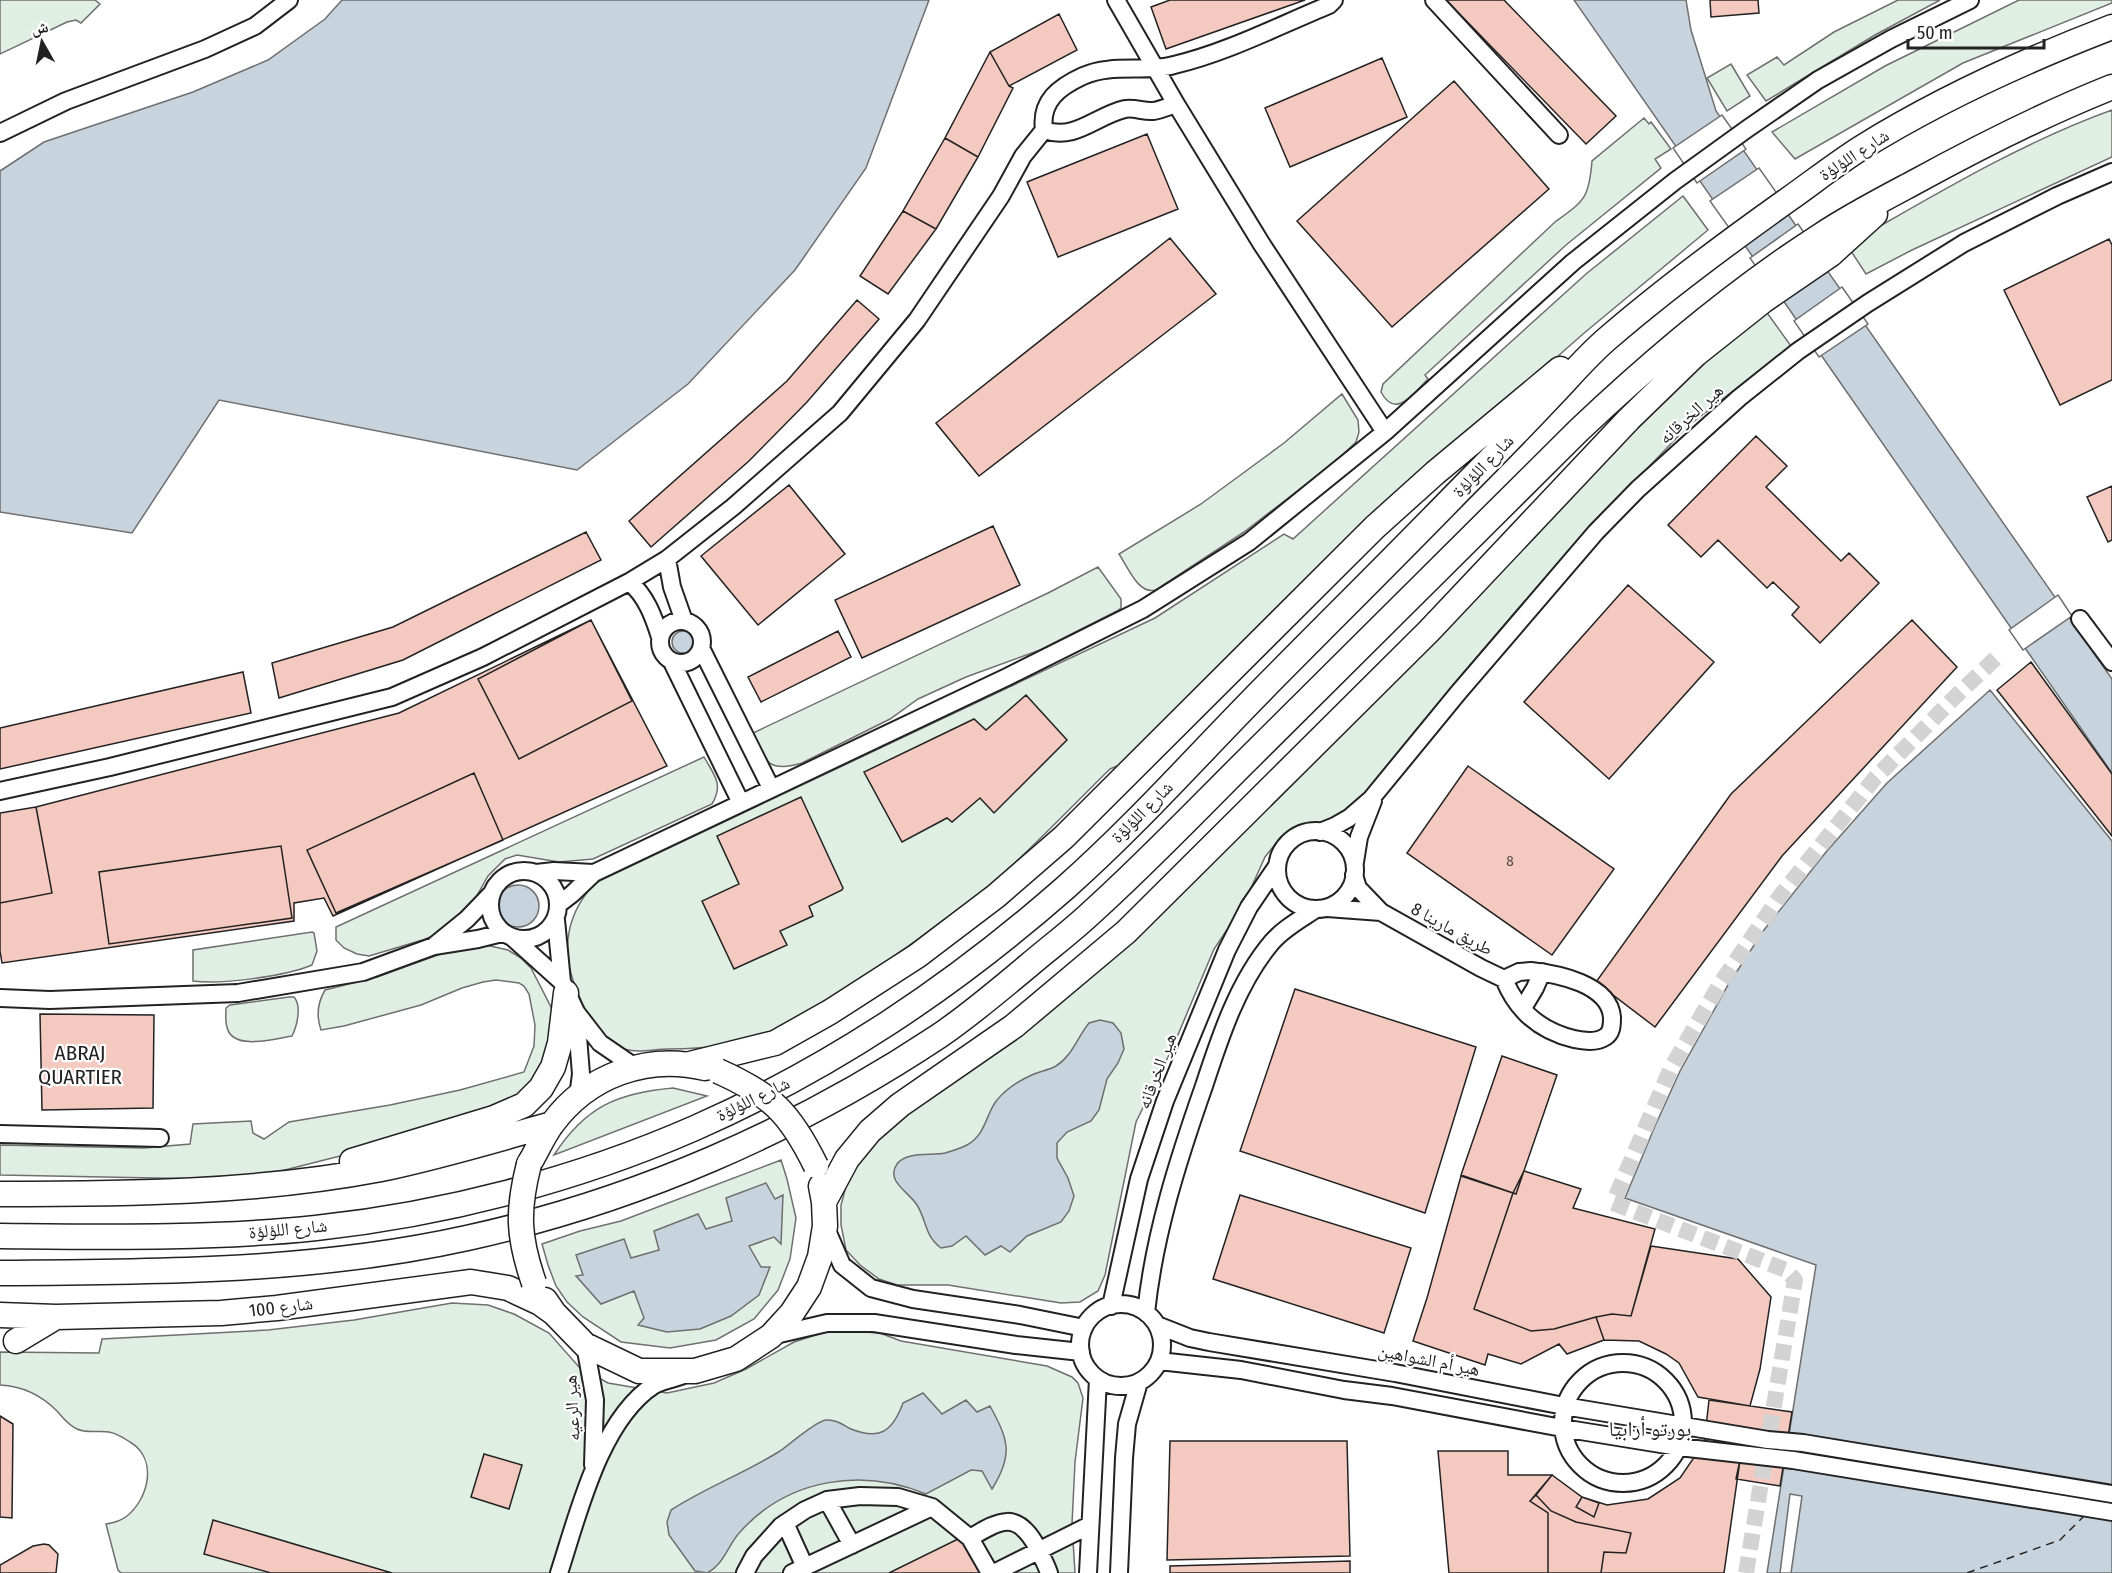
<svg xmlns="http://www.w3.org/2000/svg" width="2112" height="1573" font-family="'Fira Sans Condensed','Noto Naskh Arabic',sans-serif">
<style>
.green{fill:#e0efe3;stroke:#6f6f6f;stroke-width:1.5}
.water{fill:#c7d3dd;stroke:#6f6f6f;stroke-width:1.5}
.pier{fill:#fff;stroke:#6f6f6f;stroke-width:1.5}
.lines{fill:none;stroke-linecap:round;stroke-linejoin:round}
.ferry{stroke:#222;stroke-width:1.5;stroke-dasharray:8 6;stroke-linecap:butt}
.building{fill:#f3c9c0;stroke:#222;stroke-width:1.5}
.street-tunnel{stroke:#d3d3d3;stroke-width:16;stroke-dasharray:16 8;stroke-linecap:butt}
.street-casing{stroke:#222;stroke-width:20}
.secondary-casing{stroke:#222;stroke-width:27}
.street{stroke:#fff;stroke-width:16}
.secondary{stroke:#fff;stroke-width:24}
.secondary-bridge-casing{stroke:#222;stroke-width:27;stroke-linecap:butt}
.secondary-bridge{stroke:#fff;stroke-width:24}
.labels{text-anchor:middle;stroke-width:4.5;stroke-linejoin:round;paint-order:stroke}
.number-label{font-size:15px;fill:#564c4a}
.street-label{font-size:18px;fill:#222;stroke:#fff}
.quarter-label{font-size:21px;fill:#222;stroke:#fff}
</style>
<rect width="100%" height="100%" fill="#fff"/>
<path class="green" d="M0 0H95L100 4 81 23 76 20 67 22 0 54Z
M1898 0H1940L1875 35 1766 101 1747 75 1777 57 1784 65 1834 32Z
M2019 0H2112V3L1963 63 1795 159 1772 132 1885 66Z
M1731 64 1750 96 1727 111 1707 78Z
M2112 110V157L1912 250 1866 274 1847 245C1933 196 2018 144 2112 110Z
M1644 118 1649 124 1651 122 1671 149 1655 159 1661 168 1566 245 1425 375 1428 379C1414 393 1396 420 1381 392L1383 384 1555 222C1584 201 1589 199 1592 161Z
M1683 196 1708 230 1583 334 1425 473 1122 764 1110 769C1069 809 1029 852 986 889 973 901 957 911 942 921 907 948 872 972 834 995 815 1007 788 1027 767 1034 736 1046 703 1049 669 1049 659 1049 648 1051 638 1051 601 1050 585 1013 574 983 560 946 569 911 595 883L1155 618 1284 534 1293 539 1586 274Z
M1765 310 1791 346 1688 426 1568 551 1454 684 1368 793 1336 820 1300 828 1281 837 1265 857 1243 906 1214 949 1172 1049 1136 1122 1105 1275 1098 1291 1080 1302 1061 1303 948 1285H897L879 1279 860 1265 846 1250 841 1225V1205L849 1175 893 1117 993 1052 1591 473 1673 390Z
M1342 394 1358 420 1359 432 1356 442 1334 463 1244 532 1156 590C1138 595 1128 567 1119 554L1201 504 1284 443Z
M1098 567 1121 599V608L1117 611 1040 650 966 677 918 699 890 719 802 763C769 773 765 762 751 734L1048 593Z
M704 757C714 775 724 784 712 804L593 859 559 862 517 855 505 859 488 876 471 906 446 930 426 939 369 956 357 954 344 948 336 940V927Z
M312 932 314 933 317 951 312 965C286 976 221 985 193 981V950Z
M486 945 508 950 521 958 531 968 553 1011 544 1069 513 1102 352 1153 269 1174 207 1179 0 1175V1145L144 1148 190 1144 193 1124 251 1121 253 1133 264 1139 289 1122 390 1105 460 1090 524 1072 534 1046 535 1025 529 994 524 986 519 983 496 980 483 982 462 988 421 1005 344 1026 321 1030C316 1016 318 1002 325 990L377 977 446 952Z
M289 997H294C302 1006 297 1026 292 1036 274 1039 232 1051 227 1027 225 1021 226 1014 226 1008L230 1005Z
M673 1088 707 1096 554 1155C585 1107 617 1093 673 1088Z
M781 1160 787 1179 796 1218 790 1259 778 1290 754 1319 716 1340 670 1348 621 1342 583 1317 567 1302 556 1286 548 1265 542 1244 580 1231 621 1221Z
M452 1303 488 1305 514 1314 549 1333 579 1367 608 1383 667 1393 714 1383 746 1369 794 1342 831 1330 880 1333 901 1341 1047 1366 1072 1377 1078 1383 1083 1398 1075 1462 1072 1524 1075 1573H121L118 1570 106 1524C113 1523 121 1521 127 1516 149 1498 158 1459 130 1442 124 1438 115 1433 109 1432 98 1430 88 1434 77 1429 68 1425 63 1418 57 1411 41 1395 23 1386 0 1385V1352L99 1353 102 1339 268 1330 354 1320Z"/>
<path class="water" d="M342 0H929L866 168 795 270 688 384 577 470 219 400 132 533 0 512V171L44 142 193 92 268 60 325 19Z
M1574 0H1686L1691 30 1716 111 2112 679V773Z
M672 642a11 11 0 1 1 22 0a11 11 0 1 1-22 0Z
M1990 690 2112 841V1573H1767L1816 1265 1625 1198 1655 1126 1680 1071 1728 985 1764 930 1826 852 1887 783Z
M497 906a21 21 0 1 1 42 0a21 21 0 1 1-42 0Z
M1100 1020 1113 1023 1121 1033 1124 1049 1118 1063 1107 1079 1099 1110 1091 1121 1067 1132 1057 1143V1158L1068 1178 1074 1196 1069 1211 1061 1222 1027 1236 1010 1252 1001 1246 985 1255 966 1236 952 1246 941 1248C924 1235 927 1221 917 1205 909 1192 885 1181 897 1164 906 1151 932 1156 945 1153 952 1151 961 1148 967 1145 986 1135 986 1113 997 1100 1007 1088 1020 1080 1034 1074 1041 1071 1049 1070 1056 1066 1072 1056 1077 1038 1089 1023Z
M766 1183 775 1199 783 1195 781 1244 774 1237 749 1246 761 1267H770L759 1295 731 1316 700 1329 667 1332 638 1325 644 1318 634 1291 601 1304 576 1276 583 1275 576 1255 624 1239 631 1258 659 1250 654 1231 698 1214 706 1229 732 1221 726 1198Z
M923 1393 942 1414 966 1400 977 1412 990 1406C1008 1439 1014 1454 992 1489L982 1471 971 1470 926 1494C862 1467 788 1479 741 1531 728 1544 724 1565 707 1573L695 1571 669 1535 667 1522 671 1510C707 1487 745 1473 780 1451 790 1444 816 1421 826 1420 836 1419 843 1425 851 1429 881 1441 893 1430 903 1403Z"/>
<path class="pier" d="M1722 115 1746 149 1697 183 1673 148Z
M1759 168 1790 212 1742 246 1710 201Z
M1798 224 1829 269 1781 303 1750 258Z
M1842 287 1868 324 1819 357 1794 321Z
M2058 595 2072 616 2023 650 2009 630Z
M1790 1494 1802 1496 1791 1573H1780Z"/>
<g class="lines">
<path class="ferry" d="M1967 1573 2060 1540 2085 1515"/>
</g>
<path class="building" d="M1170 0H1305L1166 49 1151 7Z
M1446 0H1504L1616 116 1586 144Z
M1710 0H1758L1759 13 1711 17Z
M1059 14 1077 50 1009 86 990 52Z
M990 52 1009 86 1013 88 978 157 945 138Z
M1382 58 1407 117 1290 167 1265 108Z
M1454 81 1549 189 1392 327 1297 221Z
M1147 134 1178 209 1058 257 1027 182Z
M945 138 978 157 936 229 903 211Z
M903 211 936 229 888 294 860 276Z
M1170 238 1216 294 979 476 936 423Z
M2109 239 2112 245V380L2060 405 2004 290Z
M857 300 879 319 807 402 749 461 651 547 629 521 787 381Z
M1756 436 1787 466 1766 487 1841 561 1849 553 1879 583 1820 643 1792 615 1799 607 1773 582 1767 588 1718 540 1701 557 1668 525Z
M789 485 845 554 758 625 701 556Z
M2112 486V540L2108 542 2087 497Z
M993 526 1020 585 862 658 835 600Z
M586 532 601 560 403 660 279 698 272 663 393 627Z
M1628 585 1714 662 1609 779 1524 702Z
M591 620 632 701 519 759 478 679Z
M591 620 667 766 333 916 324 898 294 903V921L2 963 0 951V813L36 807 399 713Z
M1912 620 1957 667 1782 856 1655 1027 1596 982 1731 794Z
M838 631 851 657 761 702 748 677Z
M2031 662 2112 774V836L1997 690Z
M243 672 251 713 0 769V728Z
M1026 695 1067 740 994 813 980 798 952 822 947 818 902 842 864 772 974 719 986 730Z
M1468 766 1614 869 1552 955 1407 853Z
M474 773 503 840 336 913 307 850Z
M801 797 843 888 842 890 809 906 813 916 780 931 787 945 734 969 702 901 739 884 717 836Z
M36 807 52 893 0 903V813Z
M281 846 292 918 109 944 99 872Z
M1295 989 1476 1047 1425 1213 1240 1151Z
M40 1014 154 1015 153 1108 42 1110Z
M1502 1056 1557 1075 1516 1194 1461 1175Z
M1524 1171 1581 1189 1573 1208 1655 1229 1631 1316 1612 1314 1596 1317 1554 1329 1531 1331 1474 1309 1513 1193Z
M1461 1176 1513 1193 1474 1309 1531 1331 1554 1329 1596 1317 1604 1340 1567 1354 1559 1344 1521 1364 1488 1354 1485 1365 1413 1341 1427 1298Z
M1240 1195 1411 1248 1384 1333 1213 1279Z
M1651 1246 1738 1259 1771 1297 1760 1369 1750 1406 1698 1397 1679 1363 1666 1354 1639 1341 1604 1340 1596 1317 1612 1314 1631 1316Z
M1709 1400 1792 1412 1780 1486 1736 1479 1740 1460 1703 1454Z
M0 1416 13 1424 12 1518 0 1517Z
M1170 1441H1347L1350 1556 1167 1560Z
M1438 1451H1508V1475H1552L1530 1501 1548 1513V1573H1449Z
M1697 1453 1740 1460 1724 1573H1601L1604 1552 1626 1553 1631 1533 1576 1522 1551 1511 1536 1495 1552 1475 1582 1497 1607 1505 1648 1499 1680 1478Z
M484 1454 522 1465 509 1509 471 1497Z
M1536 1495 1551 1511 1576 1522 1631 1533 1626 1553 1604 1552 1601 1573H1548V1513L1530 1501Z
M1582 1497 1599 1503 1594 1517 1576 1507Z
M213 1520 392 1573H271L204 1554Z
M962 1537 980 1573H889Z
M44 1544 49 1545 58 1554 56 1573H0V1565L33 1546Z
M1350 1561V1573H1170V1566Z"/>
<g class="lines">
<path class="street-tunnel" d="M1746 1573 1795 1280 1786 1270 1613 1203 1671 1068 1720 984 1780 896 1875 778 1956 696 1999 655 2000 652"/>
<g class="street-casing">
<path id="street" d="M1116 0 1176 104 1261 243 1385 432
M1434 0 1559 135
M1044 130C1076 141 1095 116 1125 109 1134 107 1144 112 1153 111 1161 110 1169 106 1176 104
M0 133 66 101 205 49 255 26 289 0
M667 559 672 587 684 621
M629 582C646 595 654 618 660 637
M2080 619 2112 662
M660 642a21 21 0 1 1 42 0a21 21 0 1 1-42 0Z
M701 648 771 788
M672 662 741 803
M0 791 110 767 392 697 483 657 629 582 667 559 733 507 840 413 917 320 1001 196 1023 156 1044 130C1040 101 1059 87 1083 76 1112 63 1145 73 1174 65 1228 52 1278 26 1329 5L1334 0
M1277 870a39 39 0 1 1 78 0a39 39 0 1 1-78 0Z
M1320 832 1335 826 1349 818 1371 799 1458 693 1596 532 1638 489 1739 398 1798 351 1868 303 1964 243 2057 196 2112 172
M1355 862 1359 837 1373 801
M490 905a34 34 0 1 1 68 0a34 34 0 1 1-68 0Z
M536 873 554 871 594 873
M1354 875 1358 888 1381 912 1481 968 1504 979
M559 904 572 894 594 873 1007 677 1143 609 1249 542 1385 432 1573 262 1675 181 1747 129 1818 80 1891 39 1970 0
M1327 908 1381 912
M556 920 562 982 576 1012 600 1043 635 1067
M513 938 562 982
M435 945 467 919 492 893
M1531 971C1558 974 1609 984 1612 1017 1612 1025 1612 1033 1605 1037 1596 1043 1583 1041 1574 1039 1540 1031 1517 1011 1504 979L1519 972Z
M0 998 50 1000 238 993 363 972 434 946 478 939 502 933
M1523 1008 1535 988 1542 972
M576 1012 581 1074 578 1097
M0 1134 160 1138
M825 1226 842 1265 871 1288 913 1299 1020 1315 1084 1328
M1080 1345a41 41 0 1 1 82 0a41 41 0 1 1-82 0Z
M1111 1306 1139 1179 1165 1101 1227 950 1249 907 1277 866
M1146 1313C1154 1235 1178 1160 1204 1086 1220 1037 1238 982 1272 942 1284 928 1301 919 1316 909
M1157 1325 1190 1338 1209 1342 1395 1373 1564 1406 1768 1440 1803 1443 2112 1494
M771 1336 827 1323H874L1016 1345 1081 1352
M585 1345 595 1400 593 1465
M1159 1361 1241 1370 1344 1390 1392 1396 1562 1428 1679 1447 1793 1460 2112 1512
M1563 1423a60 60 0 1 1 120 0a60 60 0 1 1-120 0Z
M827 1500 852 1545
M785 1523 805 1567
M970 1538C1000 1520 1017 1510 1037 1547 1041 1555 1046 1564 1049 1573
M559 1573C578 1515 600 1420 654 1385 662 1381 672 1379 681 1376
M745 1573 754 1556 781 1526 805 1510 827 1500 860 1496 898 1497 932 1507 970 1538 990 1573
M792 1573 932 1507
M994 1573 1090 1525
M1088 1573 1098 1379
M1119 1573 1124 1458 1127 1424 1139 1382"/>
</g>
<g class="secondary-casing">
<path id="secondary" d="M690 1064 775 1043 830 1012 917 956 996 896 1064 837 1375 527 1435 473 1560 369
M352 1161 494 1118 524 1105 541 1088 553 1067 560 1043 566 993
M529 1164C537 1151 543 1136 552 1124 588 1075 647 1054 705 1068
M0 1194C127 1194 255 1193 381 1169 439 1157 495 1140 552 1124
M824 1202 847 1159 870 1131 900 1105 1014 1026 1126 932 1429 631 1629 419 1696 354 1764 300 1831 254 1875 214
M0 1236C105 1237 212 1239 316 1228 445 1214 576 1180 695 1128 833 1067 952 987 1065 888 1135 826 1197 756 1262 690 1327 624 1393 559 1458 492 1491 459 1523 426 1555 392 1572 374 1589 354 1608 338 1666 288 1727 243 1789 199 1813 182 1836 164 1861 148 1940 99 2026 60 2112 27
M0 1273C156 1272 314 1272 467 1238 635 1201 796 1131 939 1036 970 1015 999 990 1028 966 1049 948 1072 931 1092 912 1143 866 1191 816 1240 767 1353 655 1466 542 1579 430 1654 359 1733 292 1820 236 1850 216 1883 199 1915 182 1979 147 2044 114 2112 87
M545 1300 554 1313 585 1345 639 1371H695L736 1359 771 1336 792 1313 809 1287 820 1257 825 1226 824 1202 821 1186
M0 1315 56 1317 221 1313 277 1308 471 1282 508 1288 540 1303 554 1313
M16 1341 56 1317"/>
</g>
<use href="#street" class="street"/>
<use href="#secondary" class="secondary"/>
<g class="secondary-bridge-casing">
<path id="secondary-bridge" d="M718 1071C772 1095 790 1113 816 1166
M529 1164C517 1211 518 1237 534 1283"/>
</g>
<use href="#secondary-bridge" class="secondary-bridge"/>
</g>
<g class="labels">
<g class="number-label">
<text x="1510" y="866">8</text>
</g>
<g class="street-label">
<text transform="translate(1854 155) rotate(-33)" y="6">شارع اللؤلؤة</text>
<text transform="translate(1691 414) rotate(-42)" y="6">هير الخرقانه</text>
<text transform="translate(1483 466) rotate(-46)" y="6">شارع اللؤلؤة</text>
<text transform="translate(1142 812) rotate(-45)" y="6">شارع اللؤلؤة</text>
<text transform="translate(1452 929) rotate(29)" y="6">طريق مارينا 8</text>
<text transform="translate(1157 1071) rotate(-69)" y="6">هير الخرقانه</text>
<text transform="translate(753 1099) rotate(-26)" y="6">شارع اللؤلؤة</text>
<text transform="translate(288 1229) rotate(-5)" y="6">شارع اللؤلؤة</text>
<text transform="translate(281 1307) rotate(-7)" y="6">شارع 100</text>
<text transform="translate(1429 1360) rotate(11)" y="6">هير أم الشواهين</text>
<text transform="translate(572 1408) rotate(-93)" y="6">هير الرعيه</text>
</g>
<g class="quarter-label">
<text x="80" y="1060">ABRAJ<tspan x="80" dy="24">QUARTIER</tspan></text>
<text x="1650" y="1436">بورتو أرابيا</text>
</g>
</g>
<g transform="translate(42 42) rotate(351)" stroke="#ffffff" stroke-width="4.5" paint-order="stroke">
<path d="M0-4.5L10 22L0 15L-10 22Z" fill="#222222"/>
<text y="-9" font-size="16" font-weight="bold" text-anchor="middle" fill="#222222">ش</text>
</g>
<path d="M1908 39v9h136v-9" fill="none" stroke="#222222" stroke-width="3"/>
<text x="1917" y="39" font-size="18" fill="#222222" stroke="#ffffff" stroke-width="4.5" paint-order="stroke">50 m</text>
</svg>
